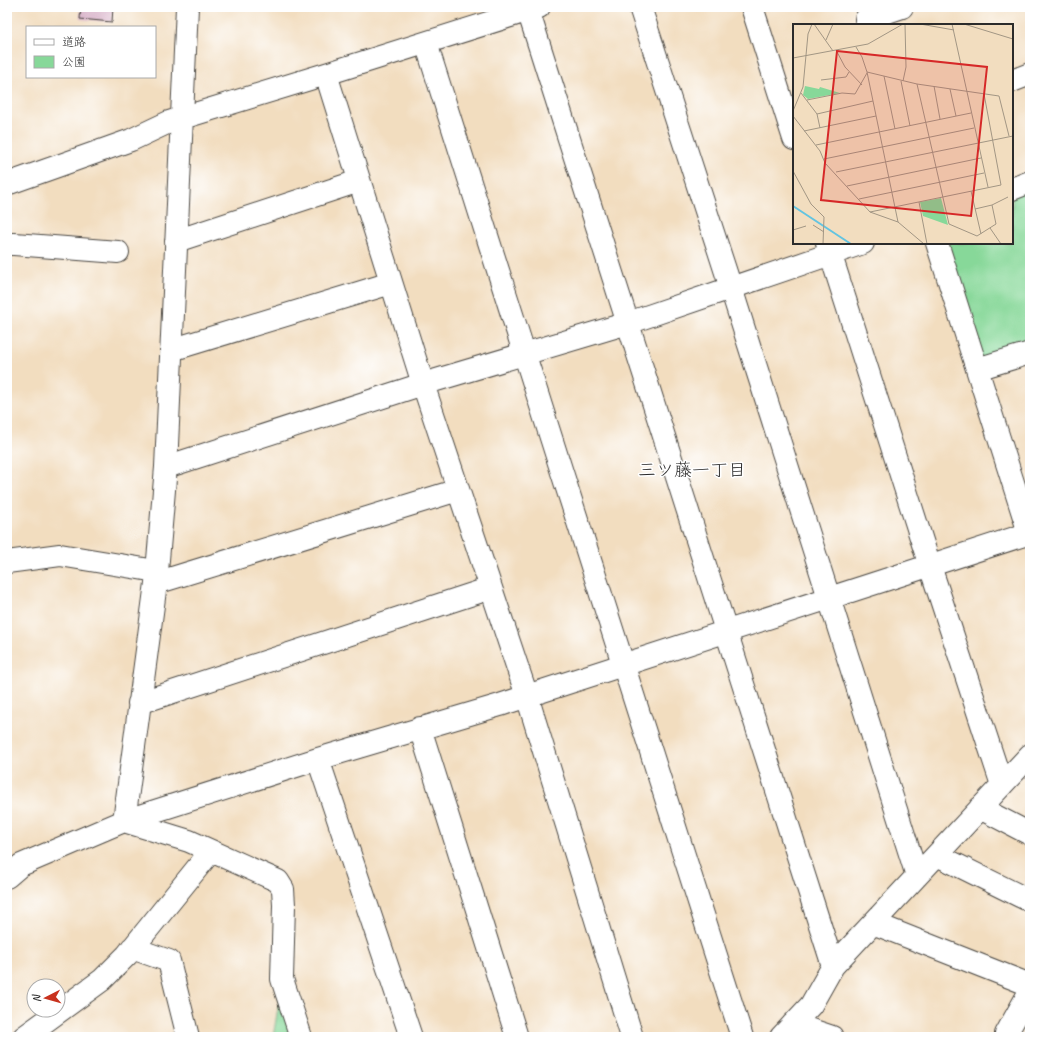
<svg xmlns="http://www.w3.org/2000/svg" width="1037" height="1044" font-family="Caveat,'Klee One',sans-serif">
<style>
.green{fill:#87d899;stroke:#598262}
.building{fill:#cfa0bc}
.lines{fill:none;stroke-linecap:round;stroke-linejoin:round}
.minor-casing{stroke:#494641;stroke-width:24}
.minor{stroke:#fff;stroke-width:22}
.labels{text-anchor:middle;stroke-width:3;stroke-linejoin:round;paint-order:stroke}
.neighbourhood-label{font-size:18px;fill:#2b2b2b;stroke:#fff}
.inset-river{fill:none;stroke:#63c4e1;stroke-width:2}
.inset-road{fill:none;stroke:#a29684;stroke-width:1}
.view{fill:#d62828;fill-opacity:0.15;stroke:#d62828;stroke-width:2}
.inset-edge{fill:none;stroke:#2b2b2b;stroke-width:2}
</style>
<rect width="100%" height="100%" fill="#fff"/>
<filter id="ink" filterUnits="userSpaceOnUse"><feTurbulence type="fractalNoise" baseFrequency=".025" numOctaves="2"/><feDisplacementMap in="SourceGraphic" scale="8" xChannelSelector="R" yChannelSelector="G"/><feConvolveMatrix kernelMatrix="1 2 1 2 8 2 1 2 1" color-interpolation-filters="sRGB"/></filter>
<filter id="wash" filterUnits="userSpaceOnUse"><feTurbulence type="fractalNoise" baseFrequency=".012" numOctaves="4" result="noise"/><feDisplacementMap in="SourceGraphic" scale="16" xChannelSelector="R" yChannelSelector="G"/><feGaussianBlur stdDeviation="0.9" result="paint"/><feColorMatrix in="noise" values="0 0 0 0 0 0 0 0 0 0 0 0 0 0 0 0 0 1.4 0 .05"/><feComposite in="paint" operator="in"/></filter>
<g filter="url(#wash)">
<rect width="100%" height="100%" fill="#f2ddbf"/>
<path class="green" d="M1030 187V348L978 364 941 243H1012V193Z
M281 990 296 1037H273Z"/>
<g id="blocks">
<path class="building" d="M81 7H113L112 22 80 19Z"/>
</g>
</g>
<g filter="url(#ink)">
<use href="#blocks" fill-opacity="0" stroke="#494641" stroke-width="1"/>
<g class="lines">
<g class="minor-casing">
<path id="minor" d="M527 7 833 966
M640 7 731 288 917 876
M752 7 794 139
M866 19 902 7
M426 43C530 375 637 705 742 1037
M326 74 423 384 527 696 632 1037
M1012 81 1030 74
M7 184 131 140 169 122 326 74 539 7
M1012 189 1030 182
M176 241 359 181
M827 243 930 566 1002 785
M937 243 1030 536
M7 244H14L118 252
M171 350 391 283
M977 369 1030 353
M166 467 423 384 628 323 863 243
M7 562 60 555 156 571
M156 583 458 490
M139 703 491 588
M420 728 517 1037
M318 759 411 1037
M980 808 1030 834
M124 821 156 583 166 467 187 7
M124 821 189 841 278 881 283 889 284 905 282 979 301 1037
M937 855 1030 901
M7 877 21 865 124 821 318 759 500 705 527 696 1030 533
M873 923 1030 985
M132 948 169 961 188 1037
M793 1024 832 1037
M24 1037 102 980 127 955 211 851
M781 1037 811 1005 833 966 1030 755
M1010 1037 1006 1034 1030 991"/>
</g>
<use href="#minor" class="minor"/>
</g>
</g>
<g class="labels">
<g class="neighbourhood-label">
<text x="692" y="476">三ツ藤一丁目</text>
</g>
</g>
<g transform="translate(793 24)">
<rect width="220" height="220" fill="#f2ddbf"/>
<path d="M12 62 26 65 27 63 47 69 15 75 10 71ZM148 174 155 201 130 192 127 178Z" fill="#87d899"/>
<path class="inset-river" d="M0 182 58 220"/>
<path class="inset-road" d="M21 0 40 27M127 0 161 6M159 0 195 163M171 0 220 15M33 16 40 0M63 23 69 33 74 48 105 198M43 26 52 43 69 61M0 34 75 20 110 0M74 48 124 60 206 72 216 112M91 52 102 105M28 56 53 53 56 48M108 57 117 102M110 57 113 43 112 0M124 60 156 200 184 212 203 200 199 181 215 173M141 62 147 95M157 65 163 92M8 69 24 90 27 104M14 76 49 69 62 70 74 49M0 87 10 63 15 10 19 0M24 90 80 77M0 92 27 127 32 139 77 188 105 198 131 220M11 107 83 92M23 121 178 89M31 135 181 104M0 147 18 180 31 193 30 220M43 148 220 112M54 162 188 134M178 167 188 210M66 175 191 149M126 178 134 220M182 185 199 181M77 188 208 161 191 70M20 201 31 208M197 204 208 220M0 206 13 202"/>
<path class="view" d="M44 27 194 43 178 192 28 176Z"/>
<rect width="220" height="220" class="inset-edge"/>
</g>
<rect width="1037" height="1044" fill="none" stroke="#fff" stroke-width="24"/>
<rect x="26" y="26" width="130" height="52" fill="#ffffff" stroke="#aaaaaa"/>
<rect x="34" y="39" width="20" height="6" fill="#ffffff" stroke="#aaaaaa"/>
<text x="62" y="46" font-size="12" fill="#2b2b2b">道路</text>
<rect x="34" y="56" width="20" height="12" fill="#87d899" stroke="#aaaaaa"/>
<text x="62" y="66" font-size="12" fill="#2b2b2b">公園</text>
<g transform="translate(46 998) rotate(264)"><circle r="19" fill="#ffffff" stroke="#aaaaaa"/>
<path d="M0-3L7 15L0 10L-7 15Z" fill="#c8321e"/>
<text y="-6" font-size="11" font-weight="bold" text-anchor="middle" fill="#2b2b2b">N</text>
</g>
</svg>
